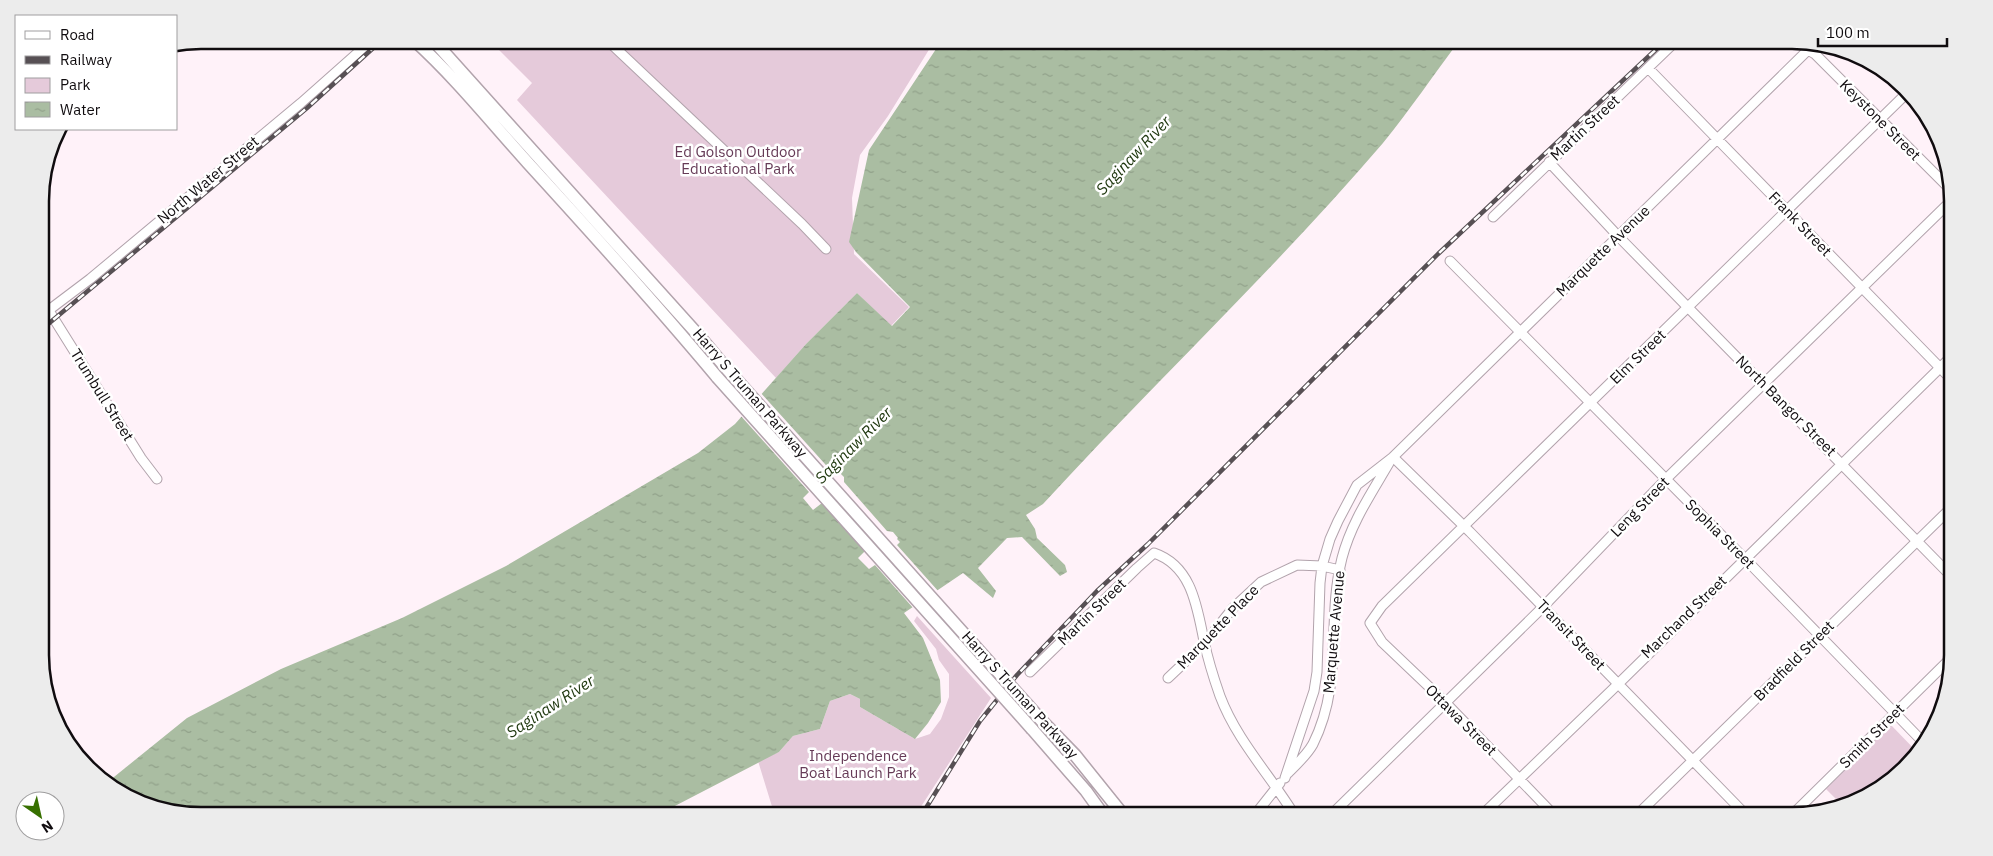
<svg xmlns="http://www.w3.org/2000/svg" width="1993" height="856" font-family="'IBM Plex Sans',sans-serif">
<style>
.green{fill:#e5cada}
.water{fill:url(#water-ripples)}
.pier{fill:#fff2f9}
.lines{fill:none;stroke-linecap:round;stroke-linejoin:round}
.minor-casing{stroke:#b2a3ac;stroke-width:11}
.major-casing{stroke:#b2a3ac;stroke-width:14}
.minor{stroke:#fff;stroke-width:9}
.major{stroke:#fff;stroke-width:11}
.rail-casing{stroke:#575054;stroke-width:4.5}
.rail{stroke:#fff;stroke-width:2.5;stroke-dasharray:8;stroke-linecap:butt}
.major-bridge-casing{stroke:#b2a3ac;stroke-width:14;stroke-linecap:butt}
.major-bridge{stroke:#fff;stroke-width:11}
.labels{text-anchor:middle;stroke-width:5;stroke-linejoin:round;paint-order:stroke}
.street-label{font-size:15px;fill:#100c0f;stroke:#fff}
.park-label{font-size:15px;fill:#663b57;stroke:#fff}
.water-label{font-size:16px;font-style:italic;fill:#203910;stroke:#fff}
.rim{fill:none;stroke:#100c0f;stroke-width:2.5}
</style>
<defs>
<pattern id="water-ripples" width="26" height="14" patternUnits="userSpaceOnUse" patternTransform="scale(1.25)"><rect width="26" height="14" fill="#aabda2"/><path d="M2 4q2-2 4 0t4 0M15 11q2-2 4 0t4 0" fill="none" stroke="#91a18a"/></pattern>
</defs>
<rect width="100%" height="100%" fill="#fff2f9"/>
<path class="green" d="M489 40H935L888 116 860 155 852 198 854 254 909 307 891 326 857 293 806 344 776 378 517 100 532 83Z
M917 616 991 698 915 816H772L774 813 758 761 779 752 793 736 820 729 830 701 850 694 860 699V707L915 739 930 734 941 719 949 697V674L939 660 936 649 914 621Z
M1891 725 1919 754 1882 789 1840 803 1826 789Z"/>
<path class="water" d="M942 40H1460C1434 74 1410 110 1383 143 1275 269 1155 382 1043 504L1026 515 1035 529 1037 538 1065 565 1067 572 1060 576 1022 537 1007 538 978 568 996 591 993 598 963 573 904 613 923 638 940 680 941 702 928 723 915 739 860 707V699L850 694 830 701 820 729 793 736 779 752 671 808 661 816H200L139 804 109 781 187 718 281 669 402 618 506 566 698 453 735 424 806 344 857 293 892 326 910 307 856 252 849 242 869 150Z"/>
<path class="pier" d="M760 392 834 474 838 471 844 477V482L887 531 893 532 898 538 897 539 900 542 897 545 939 592 914 609 875 565 869 569 858 558 865 551 822 503 813 510 803 498 809 492 740 415Z"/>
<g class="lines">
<g class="minor-casing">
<path id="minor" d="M607 40 802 224 826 249
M1808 50 1815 54 1952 191
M1648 68 1952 380
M1549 162 1618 236 1953 578
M1493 217 1677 40
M1450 261 1753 567 1925 744
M41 298 141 458 157 479
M41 316 90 279 301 103 372 40
M1393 457 1470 532 1747 816
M1030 672 1137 568 1154 553C1192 566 1197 607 1204 641 1208 660 1214 679 1220 696 1237 741 1271 776 1295 816
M1168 678 1204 644 1233 608 1261 582 1297 565 1322 566 1340 570
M1288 773C1296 765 1307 755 1313 744 1344 682 1326 622 1342 558 1351 523 1371 494 1389 463
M1285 778 1314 691 1317 672 1320 583 1322 566 1330 539 1338 521 1357 485 1393 457 1808 50 1810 43
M1254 816 1280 783
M1330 816 1543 607 1665 480 1952 200
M1481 816 1613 689 1952 356
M1555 816 1445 702 1382 642 1370 623 1382 606 1907 93
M1636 816 1953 506
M1791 816 1953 656"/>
</g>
<g class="major-casing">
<path id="major" d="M414 40C455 77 491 122 528 163 592 233 656 304 717 377
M433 40 700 337 726 368
M1042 721 1075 755 1124 816
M1032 729 1086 791 1104 816"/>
</g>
<use href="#minor" class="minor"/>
<use href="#major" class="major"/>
<g class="rail-casing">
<path id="rail" d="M41 330 307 108 382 40
M921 816 980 721 1017 675 1097 591 1148 544 1438 254 1666 40"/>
</g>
<use href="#rail" class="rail"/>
<g class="major-bridge-casing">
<path id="major-bridge" d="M726 368 1042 721
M717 377 1032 729"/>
</g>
<use href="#major-bridge" class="major-bridge"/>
</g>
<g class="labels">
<g class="street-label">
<text transform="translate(1880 120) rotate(45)" y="5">Keystone Street</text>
<text transform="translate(1585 128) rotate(-43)" y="5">Martin Street</text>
<text transform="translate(208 180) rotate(-40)" y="5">North Water Street</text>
<text transform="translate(1800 224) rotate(46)" y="5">Frank Street</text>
<text transform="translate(1603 251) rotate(-44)" y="5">Marquette Avenue</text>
<text transform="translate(1638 357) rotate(-44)" y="5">Elm Street</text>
<text transform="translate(750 393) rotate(49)" y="5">Harry S Truman Parkway</text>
<text transform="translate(102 395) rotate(58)" y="5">Trumbull Street</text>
<text transform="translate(1786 406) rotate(45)" y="5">North Bangor Street</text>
<text transform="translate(1640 507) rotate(-46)" y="5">Leng Street</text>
<text transform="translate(1720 534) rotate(45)" y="5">Sophia Street</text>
<text transform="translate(1092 612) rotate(-44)" y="5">Martin Street</text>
<text transform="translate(1684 617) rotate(-44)" y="5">Marchand Street</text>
<text transform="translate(1218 627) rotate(-46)" y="5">Marquette Place</text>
<text transform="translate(1334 632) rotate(-85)" y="5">Marquette Avenue</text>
<text transform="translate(1571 635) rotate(46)" y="5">Transit Street</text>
<text transform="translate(1794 661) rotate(-45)" y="5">Bradfield Street</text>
<text transform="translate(1020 695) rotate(48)" y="5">Harry S Truman Parkway</text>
<text transform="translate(1461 720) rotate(45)" y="5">Ottawa Street</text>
<text transform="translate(1872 736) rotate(-45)" y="5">Smith Street</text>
</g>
<g class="park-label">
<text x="738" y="157">Ed Golson Outdoor<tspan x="738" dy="17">Educational Park</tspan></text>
<text x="858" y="761">Independence<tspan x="858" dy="17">Boat Launch Park</tspan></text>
</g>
<g class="water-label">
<text transform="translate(1133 155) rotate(-47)" y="6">Saginaw River</text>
<text transform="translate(853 445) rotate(-45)" y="6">Saginaw River</text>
<text transform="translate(550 706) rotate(-33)" y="6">Saginaw River</text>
</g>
</g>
<path d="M0 0H1993V856H0ZM201 49H1792A152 152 0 0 1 1944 201V655A152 152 0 0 1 1792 807H201A152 152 0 0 1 49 655V201A152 152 0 0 1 201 49Z" fill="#ececec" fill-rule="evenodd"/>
<path class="rim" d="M201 49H1792A152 152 0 0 1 1944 201V655A152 152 0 0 1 1792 807H201A152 152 0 0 1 49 655V201A152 152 0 0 1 201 49Z"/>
<rect x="15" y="15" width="162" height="115" fill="#ffffff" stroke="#9f9e9f"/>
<rect x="25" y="31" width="25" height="8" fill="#ffffff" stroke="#9f9e9f"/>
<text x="60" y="40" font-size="15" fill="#100c0f">Road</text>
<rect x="25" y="56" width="25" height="8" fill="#575054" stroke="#9f9e9f"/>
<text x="60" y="65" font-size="15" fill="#100c0f">Railway</text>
<rect x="25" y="78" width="25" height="15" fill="#e5cada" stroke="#9f9e9f"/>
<text x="60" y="90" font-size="15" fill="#100c0f">Park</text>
<rect x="25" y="102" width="25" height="15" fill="url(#water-ripples)" stroke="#9f9e9f"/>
<text x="60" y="115" font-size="15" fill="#100c0f">Water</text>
<g transform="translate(40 816) rotate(146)"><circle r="24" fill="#ffffff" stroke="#9f9e9f"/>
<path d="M0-4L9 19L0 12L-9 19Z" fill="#377000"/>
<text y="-8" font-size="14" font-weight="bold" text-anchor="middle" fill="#100c0f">N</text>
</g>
<path d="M1818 38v8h129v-8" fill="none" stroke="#100c0f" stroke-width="2.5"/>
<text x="1826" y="38" font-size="15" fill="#100c0f" stroke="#ffffff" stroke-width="4" paint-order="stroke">100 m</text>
</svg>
